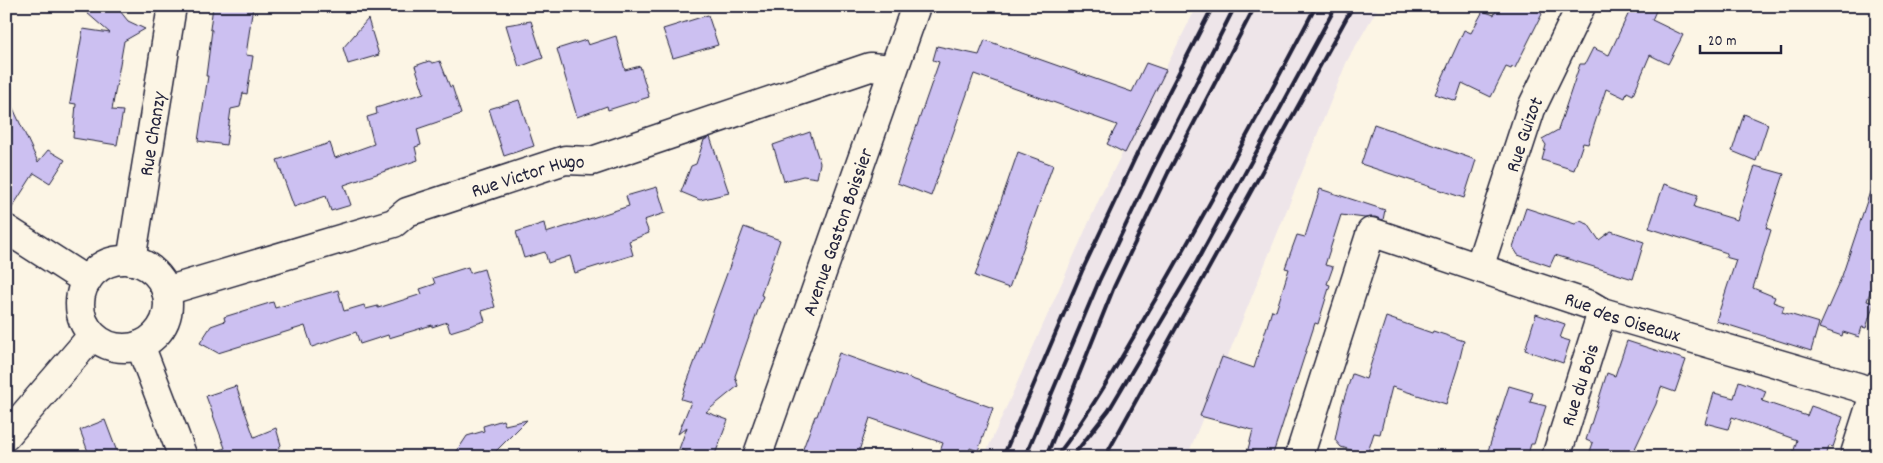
<svg xmlns="http://www.w3.org/2000/svg" width="1883" height="463" font-family="Dekko,sans-serif">
<style>
.built{fill:#eee5e9}
.building{fill:#ccc0f1;stroke:#22223b}
.lines{fill:none;stroke-linecap:round;stroke-linejoin:round}
.street-casing{stroke:#22223b;stroke-width:31}
.secondary-casing{stroke:#22223b;stroke-width:31}
.street{stroke:#fcf5e5;stroke-width:28}
.secondary{stroke:#fcf5e5;stroke-width:28}
.rail{stroke:#22223b;stroke-width:4}
.labels{text-anchor:middle;stroke-width:4;stroke-linejoin:round;paint-order:stroke}
.street-label{font-size:20px;fill:#22223b;stroke:#fcf5e5}
</style>
<rect width="100%" height="100%" fill="#fcf5e5"/>
<filter id="ink" filterUnits="userSpaceOnUse"><feTurbulence type="fractalNoise" baseFrequency=".02" numOctaves="2"/><feDisplacementMap in="SourceGraphic" scale="10" xChannelSelector="R" yChannelSelector="G"/><feConvolveMatrix kernelMatrix="1 2 1 2 8 2 1 2 1" color-interpolation-filters="sRGB"/></filter>
<g filter="url(#ink)">
<path class="built" d="M1197 6H1379L1347 61 1187 457H984L1101 195Z"/>
<path class="building" d="M79 6H116L128 21 145 29 124 41 112 110 123 111 117 145 73 138 76 104 70 103 83 29 110 33Z
M213 6H253L246 55 253 56 247 94 243 93 240 107 231 109 226 145 198 141 208 76H206L212 30 210 29Z
M1498 6H1533L1542 14 1515 68 1512 67 1511 69 1506 67 1491 97 1462 83 1456 101 1435 94 1464 30 1471 33 1483 11 1494 15Z
M1632 6H1658L1652 20 1683 35 1668 64 1650 55 1633 95 1627 92 1625 98 1606 89 1588 144 1583 143 1574 170 1542 160 1546 145 1542 139 1558 130 1580 64H1585L1593 48 1609 55Z
M708 15 718 45 673 58 663 29Z
M368 19 379 55 348 64 343 48Z
M531 21 543 58 519 67 506 25Z
M616 36 625 70 640 66 649 97 608 110 607 106 577 117 557 49 586 40 588 45Z
M985 40 1132 92 1146 63 1166 70 1125 153 1107 144 1117 125 974 74 931 196 897 183 939 62 933 60 937 46 979 55Z
M429 61 433 63 440 61 450 87 452 86 461 114 417 129 421 145 415 147 418 160 344 185 351 205 331 211 326 196 294 207 277 160 330 143 335 158 374 144 367 117 377 114 376 108 424 93 415 66Z
M6 93 38 162 48 150 65 160 50 183 34 173 8 214 6 213Z
M519 100 534 146 504 156 489 109Z
M1744 114 1768 124 1756 161 1732 151Z
M1374 124 1476 160 1464 198 1361 164Z
M810 132 820 163 817 178 803 176 784 181 773 145Z
M710 137 729 193 700 200 681 192 691 166 696 164 704 140Z
M1018 152 1053 165 1009 288 975 276Z
M1755 166 1784 174 1766 228 1771 230 1753 288 1775 297 1773 302 1784 306 1782 312 1819 323 1811 351 1716 321 1736 260 1725 257 1727 253 1649 228 1664 184 1698 195 1694 207 1737 220Z
M1873 183 1877 184V272L1867 301 1874 303 1866 328 1862 327 1859 337 1843 332 1842 336 1819 328 1842 276Z
M657 187 665 213 644 220 649 233 629 241 633 255 575 273 570 256 548 263 545 252 524 258 516 232 544 223 546 233 629 206 626 196Z
M1320 189 1385 210 1383 220 1375 217 1365 218 1341 215 1325 265 1333 267 1327 284 1330 285 1318 324 1315 323 1272 457H1246L1253 430 1200 416 1222 357 1254 368 1272 310 1276 311 1289 269 1285 268 1297 235 1305 237Z
M1526 208 1575 224 1580 221 1588 224 1599 240 1611 231 1644 242 1633 279 1555 255 1550 266 1518 255 1513 247Z
M744 227 780 240 761 295 763 296 735 376 738 386 706 412 728 420 714 457H701L679 449 687 427 678 434 691 402 681 399Z
M468 267 470 273 484 269 495 307 482 311 485 321 450 332 447 322 432 327V325L389 338 388 335 360 344 356 332 312 347 305 326 218 353 200 343 211 326 225 321 224 317 273 302 275 308 338 290 344 311 364 305 366 309 378 306V308L422 294 420 289 435 284 433 278Z
M1536 314 1565 324 1560 338 1570 341 1563 363 1525 350Z
M1386 317 1432 333 1433 331 1464 341 1458 366 1446 404 1392 387 1380 434 1374 433 1367 455 1341 447 1335 440 1342 405 1352 374 1366 379Z
M1627 341 1686 360 1675 392 1661 387 1656 404 1631 457H1588L1593 443 1586 440 1607 373 1615 376Z
M839 353 993 408 978 451 970 448 968 457H938L943 443 870 418 857 457H800L815 416H817Z
M1739 381 1766 391 1762 401 1807 416 1811 406 1843 417 1833 447 1829 446 1826 457H1792L1797 440 1732 417 1728 429 1705 423 1714 393 1734 398Z
M236 386 254 437 276 428 281 445 271 457H207V455L225 448 206 396Z
M1509 386 1533 393 1530 402 1546 406 1534 444H1531L1527 457H1486Z
M105 420 119 457H90L80 430Z
M503 420 505 425 527 420 490 457H453L467 436 484 431 483 426Z"/>
<g class="lines">
<g class="street-casing">
<g id="street">
<path d="M6 229 87 281"/>
<circle cx="124" cy="304" r="44"/>
<path id="s1" d="M1479 268 1531 109 1581 6"/>
<path id="s2" d="M166 291 394 223 407 212 565 160 592 161 870 67 893 69"/>
<path d="M6 436 92 336"/>
<path id="s3" d="M1299 457 1371 232 1590 305 1602 312 1858 387 1877 395"/>
<path id="s4" d="M1556 457 1602 312"/>
<path d="M1854 457 1877 385"/>
</g>
</g>
<g class="secondary-casing">
<g id="secondary">
<path id="s5" d="M131 261 172 6"/>
<path d="M140 345 183 457"/>
<path id="s6" d="M757 457 916 6"/>
</g>
</g>
<use href="#street" class="street"/>
<use href="#secondary" class="secondary"/>
<path class="rail" d="M1003 457 1082 271 1136 156 1213 6
M1025 457 1099 281 1154 166 1235 6
M1046 457 1114 287 1168 173 1255 6
M1056 457C1094 408 1124 353 1155 300 1211 203 1264 105 1316 6
M1072 457 1109 410 1197 261 1336 6
M1105 457 1353 6"/>
</g>
</g>
<g class="labels">
<g class="street-label">
<text dy="7" stroke="none"><textPath href="#s5" startOffset="129">Rue Chanzy</textPath></text>
<text dy="7" stroke="none"><textPath href="#s1" startOffset="141">Rue Guizot</textPath></text>
<text dy="7" stroke="none"><textPath href="#s2" startOffset="382">Rue Victor Hugo</textPath></text>
<text dy="7" stroke="none"><textPath href="#s6" startOffset="239">Avenue Gaston Boissier</textPath></text>
<text dy="7" stroke="none"><textPath href="#s3" startOffset="502">Rue des Oiseaux</textPath></text>
<text dy="7" stroke="none"><textPath href="#s4" startOffset="76">Rue du Bois</textPath></text>
</g>
</g>
<rect width="1883" height="463" fill="none" stroke="#fcf5e5" stroke-width="25"/>
<rect x="12" y="12" width="1858" height="438" fill="none" stroke="#22223b" stroke-width="2" filter="url(#ink)"/>
<path d="M1700 45v8h81v-8" fill="none" stroke="#22223b" stroke-width="2.5"/>
<text x="1708" y="45" font-size="15" fill="#22223b" stroke="#fcf5e5" stroke-width="4" paint-order="stroke">20 m</text>
</svg>
